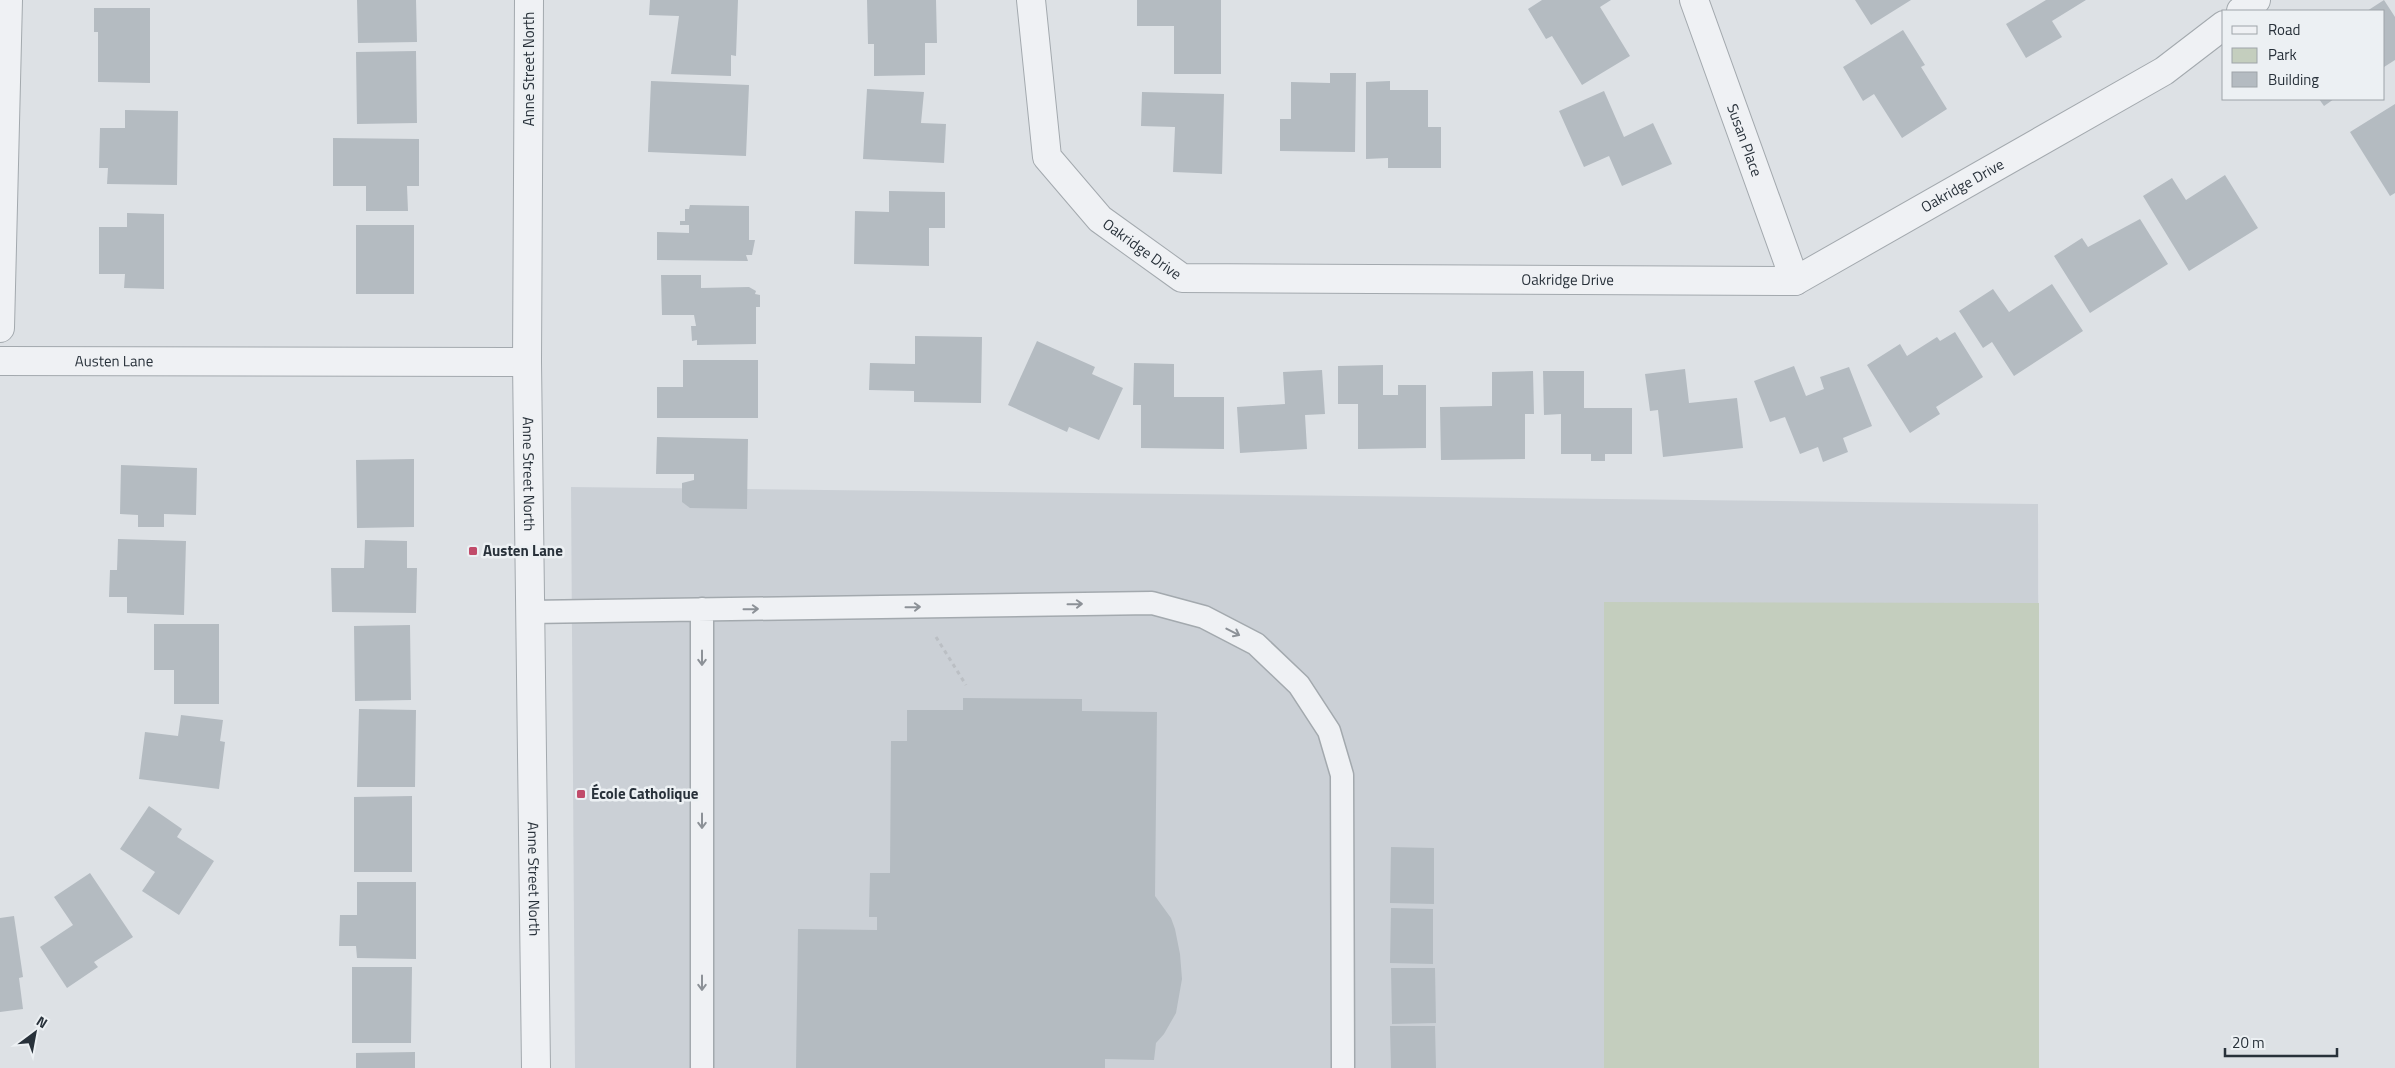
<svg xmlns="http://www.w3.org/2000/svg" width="2395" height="1068" font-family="'Titillium Web',sans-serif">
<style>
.built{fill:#cbd0d6}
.green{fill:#c4cebe}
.building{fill:#b4bbc1}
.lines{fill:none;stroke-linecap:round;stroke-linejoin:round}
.service-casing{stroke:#a3a9ae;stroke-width:25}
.minor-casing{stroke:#a3a9ae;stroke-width:30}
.tertiary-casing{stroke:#a3a9ae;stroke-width:30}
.path{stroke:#bbbfc4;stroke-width:3;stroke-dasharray:4 4;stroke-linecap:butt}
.service{stroke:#eff1f4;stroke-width:22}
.minor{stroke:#eff1f4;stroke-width:28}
.tertiary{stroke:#eff1f4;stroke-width:28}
.oneway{stroke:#8c9197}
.poi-dot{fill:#c14b6a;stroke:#ecf0f3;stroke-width:2}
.labels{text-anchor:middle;stroke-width:5;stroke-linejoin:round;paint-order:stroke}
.street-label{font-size:15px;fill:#28313a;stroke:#ecf0f3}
.poi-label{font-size:15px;font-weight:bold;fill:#28313a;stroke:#ecf0f3;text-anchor:start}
</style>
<rect width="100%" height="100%" fill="#dde1e5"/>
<path class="built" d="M571 487 2038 504 2039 1068H575Z"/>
<path class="green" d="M1604 602 2039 603V1068H1604Z"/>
<path class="building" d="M357 0H416L417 42 358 43Z
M650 0H738L736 56 731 55V76L671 74 679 16 649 15Z
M867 0H936L937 43H925V75L874 76V44H868Z
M1137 0H1221V74H1174V26H1137Z
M1542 0H1611L1600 7 1630 56 1582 85 1552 36 1546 39 1528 9Z
M1855 0H1911L1871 25Z
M2046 0H2086L2052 21 2062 37 2026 58 2006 24Z
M2384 0 2395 17V60L2384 67V11H2367Z
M94 8H150V83L98 82V32H94Z
M1903 30 1925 65 1921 67 1947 109 1902 138 1874 94 1863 101 1843 67Z
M416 51 417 123 357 124 356 52Z
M1330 73H1356L1355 152 1280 151V119H1291V82L1330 83Z
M651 81 749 85 746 156 648 152Z
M1390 81V90H1428V127H1441V168H1388V158L1366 159V82Z
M867 89 924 92 921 123 946 124 944 163 863 159Z
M1604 91 1624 137 1653 123 1672 164 1622 186 1609 156 1584 167 1559 111Z
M1142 92 1224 94 1222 174 1173 172 1175 127 1141 126Z
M2319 99H2334L2324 106Z
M2395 104V193L2390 196 2350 132Z
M125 110 178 111 177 185 107 184 108 168H99L100 128H125Z
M333 138 419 139V186H407L408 211H366V186H333Z
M2225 175 2258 228 2189 271 2143 196 2172 178 2186 200Z
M889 191 945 192V228H929V266L854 264 855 211 889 212Z
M690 205 749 206V240H755L752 255H746L748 261 657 260V232L689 233V225H680V221H685V209H689Z
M127 213 164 214V289L124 288 125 274H99V227H127Z
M2140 219 2168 264 2090 313 2054 256 2082 238 2088 247Z
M356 225H414V294H356Z
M661 275H701V288L749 287 756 291 755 294 760 295V307H756V344L697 345V340L692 341 691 326H696L694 315H662Z
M2052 284 2083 331 2014 376 1992 342 1983 348 1959 311 1993 289 2009 312Z
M1955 332 1983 377 1936 407 1940 414 1910 433 1867 365 1900 344 1907 356 1937 337 1940 341Z
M915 336 982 337 981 403 914 402V391L869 390 870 363 915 364Z
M1037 341 1095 367 1092 374 1123 388 1099 440 1069 427 1067 432 1008 405Z
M683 360H758V418H657V387H683Z
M1134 363 1174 364V397H1224V449L1141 448V405H1133Z
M1383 365V395H1398V385H1426V448L1358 449V404H1338V366Z
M1794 366 1806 396 1824 389 1820 377 1849 367 1872 426 1843 438 1848 452 1823 462 1818 447 1800 454 1785 417 1770 422 1754 381Z
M1685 369 1689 403 1737 398 1743 448 1663 457 1658 410 1650 411 1645 374Z
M1322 370 1325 414 1305 415 1307 449 1240 453 1237 407 1285 404 1283 372Z
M1533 371 1534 414H1525V459L1441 460 1440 407 1492 406V372Z
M1543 371H1584V408H1632V454H1605V461H1591V454H1561V414L1544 415Z
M657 437 748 439 747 509 690 508 682 502V483L694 480V474H656Z
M414 459V527L357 528 356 460Z
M121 465 197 468 196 515 164 514V527H138V515L120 514Z
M118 539 186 541 184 615 127 613V597H109L110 570H117Z
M365 540 407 541V568H417L416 613 332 612 331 568H364Z
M154 624H219V704H174V670H154Z
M410 625 411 700 355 701 354 626Z
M963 698 1082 699V711L1157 712 1155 896 1171 918 1175 929 1180 954 1182 979 1176 1013 1164 1034 1156 1043 1154 1060 1105 1059V1068H796L798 929 877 930V917H869L870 873H890L891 741H907V710H963Z
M359 709 416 710 415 787H357Z
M181 715 223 720 220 741 225 742 219 789 139 779 145 732 178 736Z
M412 796V872H354V797Z
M149 806 182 829 177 837 214 861 179 915 142 891 155 872 120 849Z
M1391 847 1434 848V904L1390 903Z
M90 873 133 937 94 962 98 967 67 988 40 947 73 925 54 897Z
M357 882H416V959L357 958 356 946H339L340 915H357Z
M1391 908 1433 909V964L1390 963Z
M14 916 23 977 19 978 23 1009 0 1012V918Z
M352 967H412L411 1043H352Z
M1391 968H1435L1436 1023 1392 1024Z
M1390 1026H1435L1436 1068H1391Z
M415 1052V1068H356V1053Z"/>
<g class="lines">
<g class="service-casing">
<path id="service" d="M702 609V1068
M530 612 1152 603 1204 617 1256 644 1299 685 1329 731 1342 775 1343 1068"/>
</g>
<g class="minor-casing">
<g id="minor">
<path id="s1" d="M1031 0 1047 157 1100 219 1182 278 1795 281 2164 71 2224 25"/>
<path id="s2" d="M1694 0 1795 281"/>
<path d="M2241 11 2256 0"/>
<path d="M0 328 8 0"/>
<path id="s3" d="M0 361 527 362"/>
</g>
</g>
<g class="tertiary-casing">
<g id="tertiary">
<path id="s4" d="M529 0 527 362 536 1068"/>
</g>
</g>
<path class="path" d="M936 637 966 685"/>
<use href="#service" class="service"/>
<use href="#minor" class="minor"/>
<use href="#tertiary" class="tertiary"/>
</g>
<defs><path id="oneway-shaft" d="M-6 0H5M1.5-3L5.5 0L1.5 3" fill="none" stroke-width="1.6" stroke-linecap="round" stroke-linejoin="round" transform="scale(1.25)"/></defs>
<g class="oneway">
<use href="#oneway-shaft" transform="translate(1075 604) rotate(-1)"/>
<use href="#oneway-shaft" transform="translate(913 607) rotate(-1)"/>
<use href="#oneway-shaft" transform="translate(751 609) rotate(-1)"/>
<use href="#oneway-shaft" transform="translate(1233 632) rotate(27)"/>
<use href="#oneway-shaft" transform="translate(702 658) rotate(90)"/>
<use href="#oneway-shaft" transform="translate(702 821) rotate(90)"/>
<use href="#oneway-shaft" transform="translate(702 983) rotate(90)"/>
</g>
<g class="poi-dot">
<rect x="468" y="546" width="10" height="10" rx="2.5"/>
<rect x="576" y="789" width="10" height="10" rx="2.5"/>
</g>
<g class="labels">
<g class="street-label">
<text transform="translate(529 69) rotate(-90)" y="5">Anne Street North</text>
<text dy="5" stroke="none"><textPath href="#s2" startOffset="149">Susan Place</textPath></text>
<text dy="5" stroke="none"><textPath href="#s1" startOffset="1146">Oakridge Drive</textPath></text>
<text dy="5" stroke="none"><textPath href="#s1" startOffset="291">Oakridge Drive</textPath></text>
<text dy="5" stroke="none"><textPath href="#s1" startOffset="726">Oakridge Drive</textPath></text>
<text dy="5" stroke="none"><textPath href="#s3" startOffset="114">Austen Lane</textPath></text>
<text dy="5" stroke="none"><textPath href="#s4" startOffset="474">Anne Street North</textPath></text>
<text dy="5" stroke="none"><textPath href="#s4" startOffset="879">Anne Street North</textPath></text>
</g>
<g class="poi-label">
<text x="483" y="556">Austen Lane</text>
<text x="591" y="799">École Catholique</text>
</g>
</g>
<rect x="2222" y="10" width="162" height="90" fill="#ecf0f3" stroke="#9ea4a9"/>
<rect x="2232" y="26" width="25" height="8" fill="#eff1f4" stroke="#9ea4a9"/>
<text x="2268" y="35" font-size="15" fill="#28313a">Road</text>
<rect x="2232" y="48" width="25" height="15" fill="#c4cebe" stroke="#9ea4a9"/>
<text x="2268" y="60" font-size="15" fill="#28313a">Park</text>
<rect x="2232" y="72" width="25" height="15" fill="#b4bbc1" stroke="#9ea4a9"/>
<text x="2268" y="85" font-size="15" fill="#28313a">Building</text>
<g transform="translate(35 1033) rotate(32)" stroke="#ecf0f3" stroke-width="4" paint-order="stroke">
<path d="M0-4L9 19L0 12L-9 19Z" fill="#28313a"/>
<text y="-8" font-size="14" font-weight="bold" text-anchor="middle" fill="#28313a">N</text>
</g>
<path d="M2225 1048v8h112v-8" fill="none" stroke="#28313a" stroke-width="2.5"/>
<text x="2232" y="1048" font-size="15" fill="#28313a" stroke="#ecf0f3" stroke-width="4" paint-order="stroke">20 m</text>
</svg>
